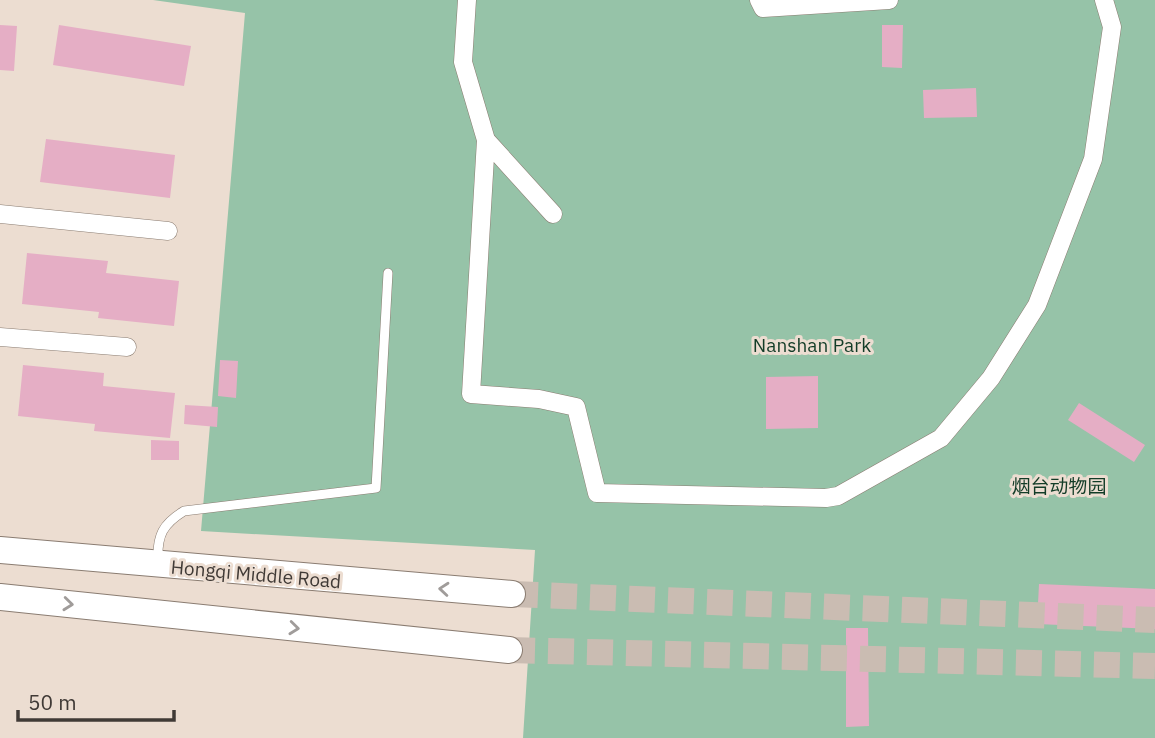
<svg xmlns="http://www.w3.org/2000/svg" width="1155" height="738" font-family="'IBM Plex Sans','Noto Sans SC',sans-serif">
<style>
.green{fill:#96c3a8}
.building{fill:#e5aec5}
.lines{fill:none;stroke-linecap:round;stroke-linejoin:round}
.primary-tunnel{stroke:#cabcb2;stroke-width:26;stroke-dasharray:26 13;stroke-linecap:butt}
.lane-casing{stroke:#8a7c71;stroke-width:10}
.street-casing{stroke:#8a7c71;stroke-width:19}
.primary-casing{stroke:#8a7c71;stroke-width:28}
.lane{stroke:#fff;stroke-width:9}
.street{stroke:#fff;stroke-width:18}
.primary{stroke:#fff;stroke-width:26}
.oneway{stroke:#a09c9a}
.labels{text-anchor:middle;stroke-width:6;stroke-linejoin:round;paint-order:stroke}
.park-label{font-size:19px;fill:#123c27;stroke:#ecddd1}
.street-label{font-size:19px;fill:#403a36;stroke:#ecddd1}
</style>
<rect width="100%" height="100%" fill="#ecddd1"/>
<path class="green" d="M153 0H1155V738H523L535 550 201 531 245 13Z"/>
<path class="building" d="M0 25 17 26 14 71 0 70Z
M59 25 191 46 184 86 53 65Z
M882 25H903L902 68 882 67Z
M976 88 977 117 924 118 923 90Z
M46 139 175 155 170 198 40 182Z
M27 253 108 261 106 273 179 281 174 326 98 318 99 312 22 304Z
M220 360 238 361 236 398 218 396Z
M23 365 104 373 103 386 175 393 170 438 94 431 95 424 18 416Z
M818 376V428L766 429V377Z
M1079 403 1145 445 1134 462 1068 420Z
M185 405 218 407 217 427 184 424Z
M151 440 179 441V460H151Z
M1039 584 1155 589V629L1037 624Z
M846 628H868L869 726 846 727Z"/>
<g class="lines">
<path class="primary-tunnel" d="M512 594 1155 620
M509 650 1155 666"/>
<g class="lane-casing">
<path id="lane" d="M158 560C157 535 163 524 184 511L376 488 388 273"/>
</g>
<g class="street-casing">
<path id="street" d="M467 0 463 62 486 140 471 394 539 399 576 407 597 493 826 498 838 496 941 438 991 378 1037 305 1093 159 1112 27 1104 0
M759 0 763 8 889 0
M486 140 553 214
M0 214 168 231
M0 337 127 347"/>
</g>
<g class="primary-casing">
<path id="primary" d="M0 550 512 594
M0 597 509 650"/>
</g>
<use href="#lane" class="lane"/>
<use href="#street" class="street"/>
<use href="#primary" class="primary"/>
</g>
<defs><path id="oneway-chevron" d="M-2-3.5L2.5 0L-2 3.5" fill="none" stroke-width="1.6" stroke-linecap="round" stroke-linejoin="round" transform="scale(1.75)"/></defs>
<g class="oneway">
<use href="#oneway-chevron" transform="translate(444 589) rotate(-175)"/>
<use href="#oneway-chevron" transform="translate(68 604) rotate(6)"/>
<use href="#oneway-chevron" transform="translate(294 628) rotate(6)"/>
</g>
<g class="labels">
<g class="park-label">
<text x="812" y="352">Nanshan Park</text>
<text x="1059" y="493">烟台动物园</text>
</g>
<g class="street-label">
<text transform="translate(256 574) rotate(5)" y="7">Hongqi Middle Road</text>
</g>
</g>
<path d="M18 710v10h156v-10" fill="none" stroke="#403a36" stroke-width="3.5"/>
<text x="28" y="710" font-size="21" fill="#403a36" stroke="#ecddd1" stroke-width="5" paint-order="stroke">50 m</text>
</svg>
